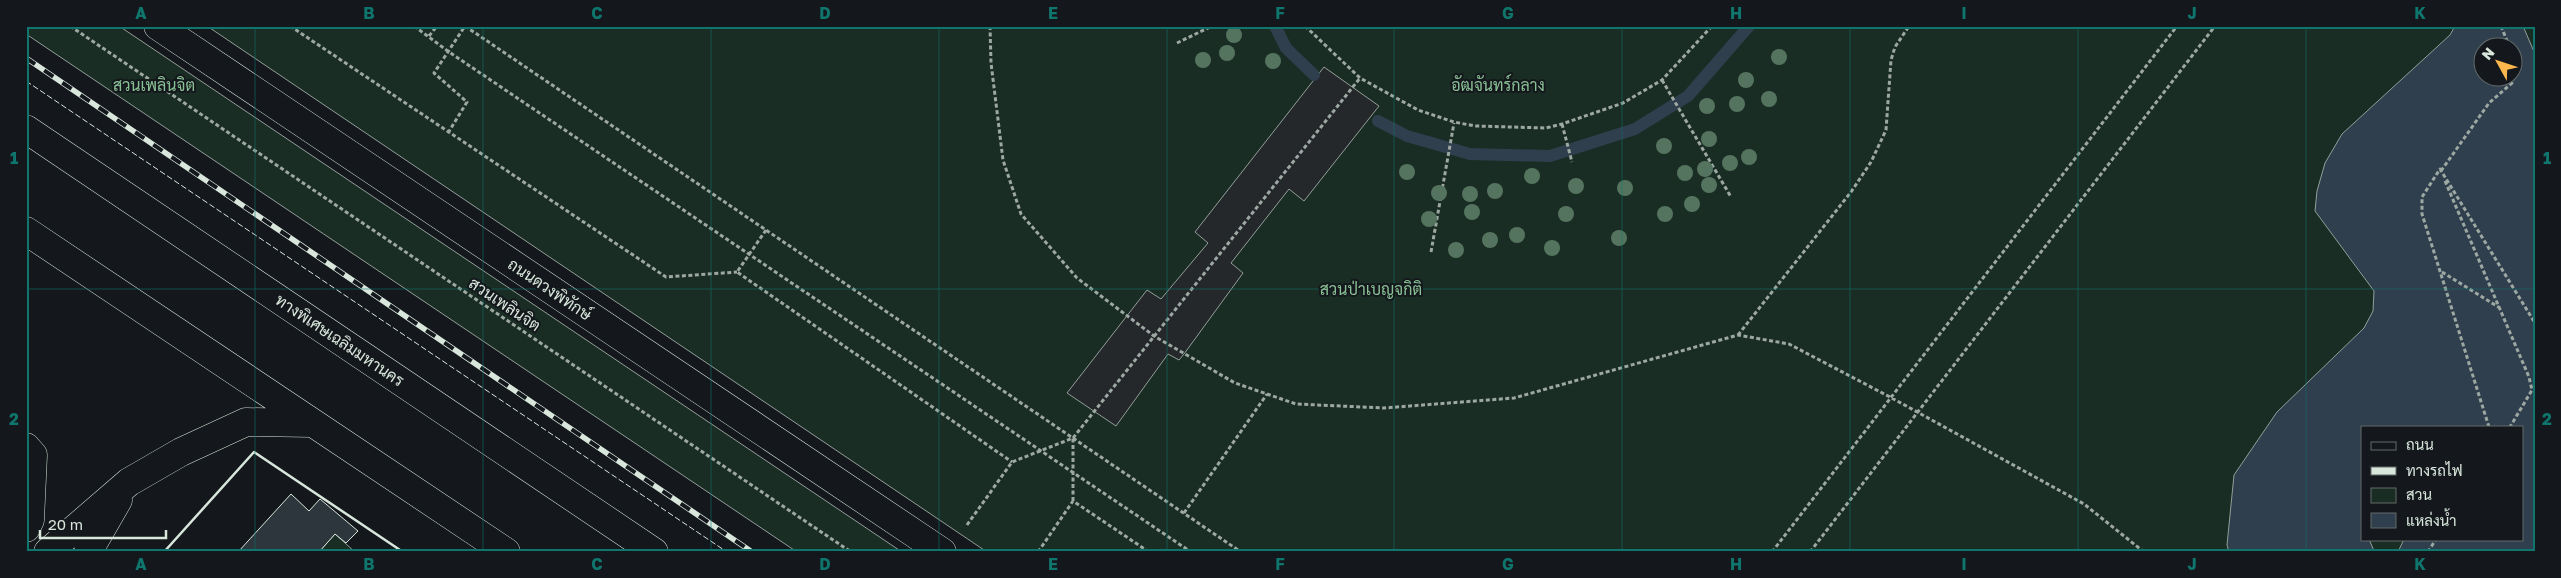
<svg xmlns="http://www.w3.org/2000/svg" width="2561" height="578" font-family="'Golos Text',Sarabun,sans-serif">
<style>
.green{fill:#1a2d24;stroke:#939e99;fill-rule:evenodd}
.parking{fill:#24282b;stroke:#939e99}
.water{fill:#2f3f4d;stroke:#939e99;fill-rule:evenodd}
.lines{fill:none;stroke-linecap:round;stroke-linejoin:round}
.stream{stroke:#2f3f4d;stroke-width:12}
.building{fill:#2c363c;stroke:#d8e6dc}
.secondary-casing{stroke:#d8e6dc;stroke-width:29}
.highway-casing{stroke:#d8e6dc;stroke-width:29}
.path{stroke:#9da8a2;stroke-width:3;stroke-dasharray:4 2.5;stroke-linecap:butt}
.secondary{stroke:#14181c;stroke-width:28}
.highway{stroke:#14181c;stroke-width:28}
.rail-casing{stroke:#d8e6dc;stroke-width:5.5}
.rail{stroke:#14181c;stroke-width:4;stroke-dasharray:11;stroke-linecap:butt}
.fence{stroke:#d8e6dc;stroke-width:1;stroke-dasharray:6 2.5;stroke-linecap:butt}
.wall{stroke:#d8e6dc;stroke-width:2.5}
.tree{fill:#55745f}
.grid{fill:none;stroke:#0f766e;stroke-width:1;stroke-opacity:0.55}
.labels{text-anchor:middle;stroke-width:4;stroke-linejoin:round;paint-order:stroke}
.park-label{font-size:16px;fill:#8ac095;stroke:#14181c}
.street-label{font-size:16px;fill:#d8e6dc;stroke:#14181c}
.neatline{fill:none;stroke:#0f766e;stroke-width:2}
.grid-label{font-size:16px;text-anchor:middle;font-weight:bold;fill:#0f766e}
</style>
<rect width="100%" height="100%" fill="#14181c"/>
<path class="green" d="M26 26H119L902 552H797L26 34Z
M207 26H2535V552H987ZM2484 48H2514V78H2484ZM2362 427H2522V539H2362Z
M335 534 355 552H319Z"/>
<path class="parking" d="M1324 67 1379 106 1304 201 1289 189 1231 263 1243 273 1184 354 1179 360 1168 354 1116 426 1067 393 1147 290 1161 299 1208 243 1195 232Z"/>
<path class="water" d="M2455 26H2523L2535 54V552H2398L2404 539H2522V427H2362V539H2369L2374 551 2378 552H2229L2227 545 2234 475 2277 412 2364 328 2373 311 2374 291 2315 211 2317 191 2325 163 2342 134 2450 35ZM2484 48H2514V78H2484Z"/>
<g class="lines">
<path class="stream" d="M1275 26 1286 48 1314 75
M1378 121 1407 136 1470 154 1550 156 1635 129 1688 96 1749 26"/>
</g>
<path class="building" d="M291 494 309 511 320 499 358 531 346 543 335 534 319 552H238Z"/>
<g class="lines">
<g class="secondary-casing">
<path id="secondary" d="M158 26 942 552"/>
</g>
<g class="highway-casing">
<path id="highway" d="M26 129 654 552
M26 231 506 552
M26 447 33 455 30 520 26 528
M48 552 129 482 181 452 246 422 311 423
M88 552 118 500"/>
</g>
<path class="path" d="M70 26 851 552
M290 26 666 277 737 272
M414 26 449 52 1191 552
M465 26 1241 552
M990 26 991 63 1003 160 1021 214 1077 278 1154 336 1235 383 1296 404 1384 408 1514 398 1738 335 1789 344 1890 397 2084 504 2144 552
M1305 26 1360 78 1418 110 1454 122 1475 126 1546 128 1562 124 1623 103 1662 80 1712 26
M2501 26 2510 48
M429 36 437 26
M1177 43 1212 26
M1662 80 1731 197
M1562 124 1572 162
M448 133 467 102 434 73 465 26
M2441 171 2489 103 2512 83 2517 63 2514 55
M2445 181 2529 377 2532 390 2510 427
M766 230 737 272 1012 462
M1431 252 1454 123
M2442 272 2500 308
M1738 335 1851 192 1871 162 1886 130 1891 60 1895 47 1909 26
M2489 427 2422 214V197L2440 169 2535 323
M1073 501V438
M1184 513 1267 394
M967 525 1012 462 1073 438 1360 78
M1038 552 1073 501 1149 552
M1772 552 2177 26
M1810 552 2215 26
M2428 552 2436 539"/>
<use href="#secondary" class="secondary"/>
<use href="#highway" class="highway"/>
<g class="rail-casing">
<path id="rail" d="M26 58 752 552"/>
</g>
<use href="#rail" class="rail"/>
<path class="fence" d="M26 81 727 552"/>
<path class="wall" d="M164 552 254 452 403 552"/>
</g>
<g class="tree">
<circle cx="1234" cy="35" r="8"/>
<circle cx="1227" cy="53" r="8"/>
<circle cx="1779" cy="57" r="8"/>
<circle cx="1203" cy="60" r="8"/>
<circle cx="1273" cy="61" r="8"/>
<circle cx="1746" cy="80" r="8"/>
<circle cx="1769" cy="99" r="8"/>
<circle cx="1737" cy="104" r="8"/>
<circle cx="1707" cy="106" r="8"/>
<circle cx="1709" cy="139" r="8"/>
<circle cx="1664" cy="146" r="8"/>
<circle cx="1749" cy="157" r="8"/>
<circle cx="1730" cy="163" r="8"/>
<circle cx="1705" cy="169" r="8"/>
<circle cx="1407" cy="172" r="8"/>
<circle cx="1685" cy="173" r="8"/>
<circle cx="1532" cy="176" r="8"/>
<circle cx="1709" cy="185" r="8"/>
<circle cx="1576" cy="186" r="8"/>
<circle cx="1625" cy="188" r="8"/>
<circle cx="1495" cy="191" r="8"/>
<circle cx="1439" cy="193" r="8"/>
<circle cx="1470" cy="194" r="8"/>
<circle cx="1692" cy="204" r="8"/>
<circle cx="1472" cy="212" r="8"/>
<circle cx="1566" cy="214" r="8"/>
<circle cx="1665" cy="214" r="8"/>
<circle cx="1429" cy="219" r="8"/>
<circle cx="1517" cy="235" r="8"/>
<circle cx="1619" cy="238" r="8"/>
<circle cx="1490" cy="240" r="8"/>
<circle cx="1552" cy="248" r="8"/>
<circle cx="1456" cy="250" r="8"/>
</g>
<path class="grid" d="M255 26V552M483 26V552M711 26V552M939 26V552M1167 26V552M1394 26V552M1622 26V552M1850 26V552M2078 26V552M2306 26V552M26 289H2535"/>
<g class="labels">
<g class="park-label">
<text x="154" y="91">สวนเพลินจิต</text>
<text x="1498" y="91">อัฒจันทร์กลาง</text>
<text x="1371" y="295">สวนป่าเบญจกิติ</text>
</g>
<g class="street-label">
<text transform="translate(550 289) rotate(34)" y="6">ถนนดวงพิทักษ์</text>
<text transform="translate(505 304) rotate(34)" y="6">สวนเพลินจิต</text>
<text transform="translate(340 340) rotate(34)" y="6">ทางพิเศษเฉลิมมหานคร</text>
</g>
</g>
<rect width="2561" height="578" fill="none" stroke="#14181c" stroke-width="55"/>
<rect x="2361" y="426" width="162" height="115" fill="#14181c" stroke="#626a69"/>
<rect x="2371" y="442" width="25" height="8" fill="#14181c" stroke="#626a69"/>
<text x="2406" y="450" font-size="15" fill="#d8e6dc">ถนน</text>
<rect x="2371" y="467" width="25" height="8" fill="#d8e6dc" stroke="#626a69"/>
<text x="2406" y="476" font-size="15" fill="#d8e6dc">ทางรถไฟ</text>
<rect x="2371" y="488" width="25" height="15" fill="#1a2d24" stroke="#626a69"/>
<text x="2406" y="500" font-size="15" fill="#d8e6dc">สวน</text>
<rect x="2371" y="513" width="25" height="15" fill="#2f3f4d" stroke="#626a69"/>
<text x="2406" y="526" font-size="15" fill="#d8e6dc">แหล่งน้ำ</text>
<g transform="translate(2498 62) rotate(310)"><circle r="24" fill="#14181c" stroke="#626a69"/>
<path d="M0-4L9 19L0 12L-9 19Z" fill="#ffb74d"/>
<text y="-8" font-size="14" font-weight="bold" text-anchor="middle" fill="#d8e6dc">N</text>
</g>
<path d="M40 530v8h126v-8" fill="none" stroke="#d8e6dc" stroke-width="2.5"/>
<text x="48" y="530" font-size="15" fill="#d8e6dc" stroke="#14181c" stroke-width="4" paint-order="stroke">20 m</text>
<rect x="28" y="28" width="2506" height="522" class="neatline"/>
<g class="grid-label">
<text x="141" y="19">A</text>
<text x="369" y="19">B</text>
<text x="597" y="19">C</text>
<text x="825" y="19">D</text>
<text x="1053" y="19">E</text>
<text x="1280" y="19">F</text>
<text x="1508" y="19">G</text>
<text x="1736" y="19">H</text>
<text x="1964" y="19">I</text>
<text x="2192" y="19">J</text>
<text x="2420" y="19">K</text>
<text x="14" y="164">1</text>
<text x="2547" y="164">1</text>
<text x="14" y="425">2</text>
<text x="2547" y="425">2</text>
<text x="141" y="570">A</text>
<text x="369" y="570">B</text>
<text x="597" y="570">C</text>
<text x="825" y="570">D</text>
<text x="1053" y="570">E</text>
<text x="1280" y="570">F</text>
<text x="1508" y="570">G</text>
<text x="1736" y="570">H</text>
<text x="1964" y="570">I</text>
<text x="2192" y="570">J</text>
<text x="2420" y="570">K</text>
</g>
</svg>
